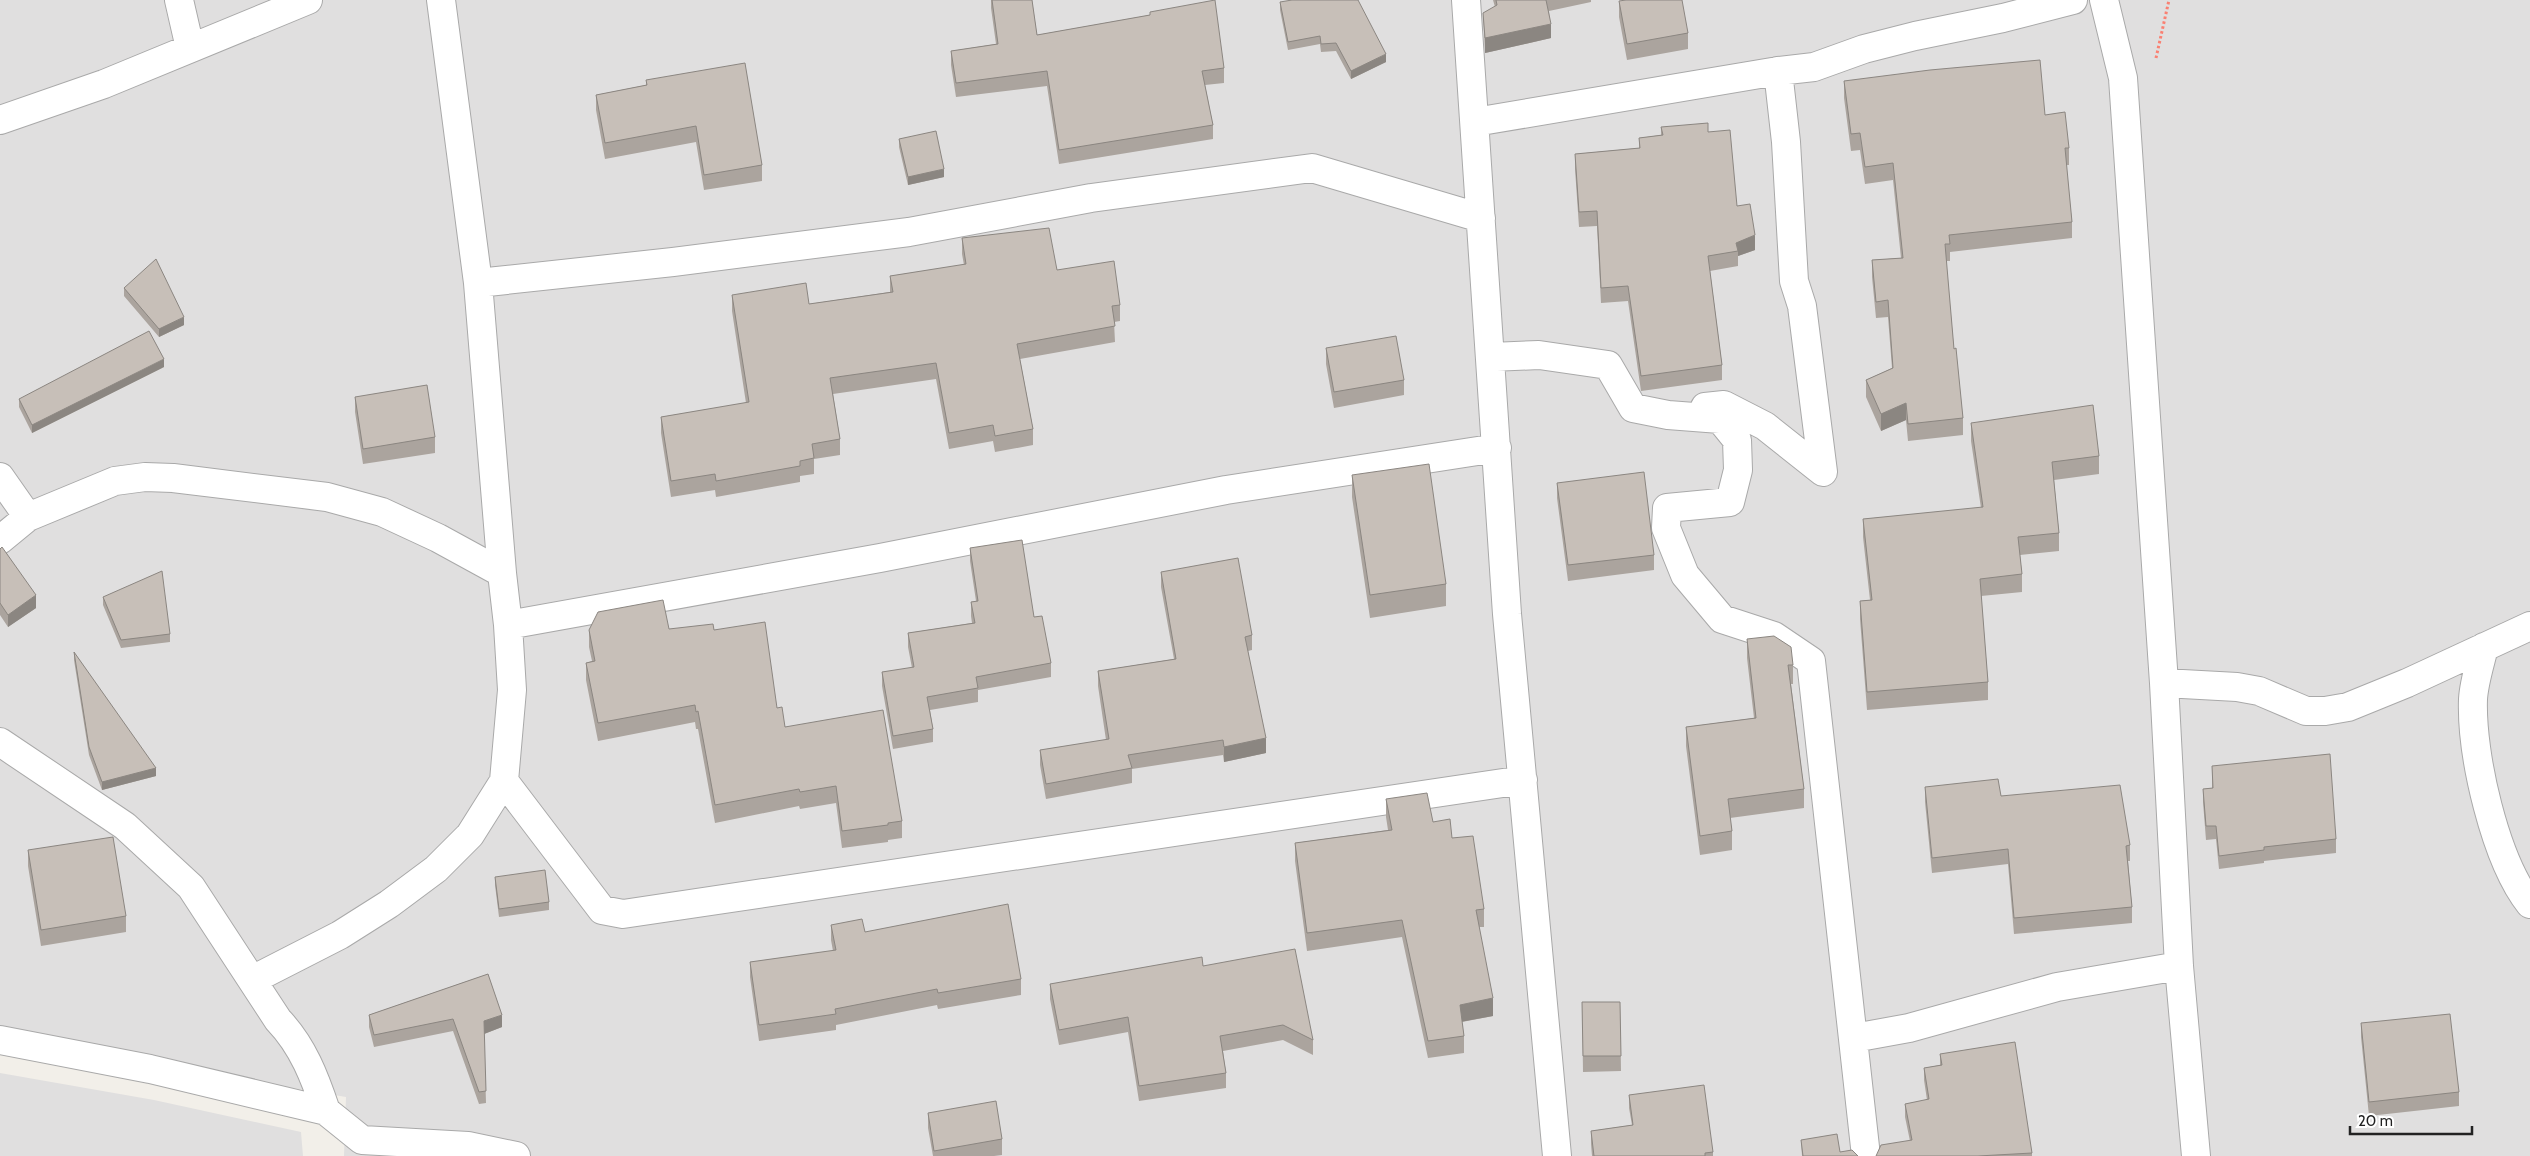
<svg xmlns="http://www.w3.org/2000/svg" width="2530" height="1156" font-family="Cabin,sans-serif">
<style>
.residential{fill:#e0dfdf}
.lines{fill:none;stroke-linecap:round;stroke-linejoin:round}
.street-casing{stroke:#a9a9a9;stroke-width:30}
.path{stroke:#fa8072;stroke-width:3;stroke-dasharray:2.5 2.5;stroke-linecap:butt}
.street{stroke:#fff;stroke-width:28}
.wall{fill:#aba49e}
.shaded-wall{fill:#8b8681}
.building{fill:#c7bfb8;stroke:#8b8681}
</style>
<rect width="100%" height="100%" fill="#f2efe9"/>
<path class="residential" d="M0 0H2530V1156H344L346 1097 0 1039Z
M0 1073 154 1100 301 1132 303 1156H0Z"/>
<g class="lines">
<g class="street-casing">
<path id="street" d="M179 0 190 48
M441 0 478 283 502 573
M1466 0 1507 614 1557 1156
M2104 0 2123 78 2164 683 2179 966 2196 1156
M0 120 104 84 308 0
M1475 122 1778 71
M478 283 673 262 909 232 1091 198 1312 168 1481 218
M1491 357 1539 355 1608 365 1633 408 1668 415 1720 419 1737 440 1738 470 1730 502 1667 508 1666 528 1685 575 1722 619 1774 636 1811 661 1866 1156
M1705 407 1724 405 1765 426 1823 472 1802 306 1794 281 1786 142 1778 71 1814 67 1864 49 1915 36 2003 18 2073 0
M0 477 28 517 0 540
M28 517 115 481 145 477 173 478 327 497 382 512 438 538 502 573 508 625 512 690 504 781 470 835 436 869 389 904 340 935 252 980
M508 625 880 558 1226 490 1497 448
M2484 647C2480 664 2474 682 2473 699 2471 755 2495 860 2530 904
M2164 683 2237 687 2259 691 2306 711H2325L2348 707 2407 683 2530 626
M0 742 125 826 191 887 278 1020C303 1046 315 1078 326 1111
M504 781 602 910 623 914 1523 780
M1854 1038 1909 1028 2057 987 2179 966
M0 1040 150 1069 326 1111 362 1140 468 1146 516 1156"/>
</g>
<path class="path" d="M2156 58 2169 0"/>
<use href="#street" class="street"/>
</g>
<path class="wall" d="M991 0H1032L1037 35 1150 15V12L1224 68V83L1205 85 1213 125V139L1059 164 1047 86 956 97 951 65V51L996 44 991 8Z
M1493 0H1591V2L1549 11 1551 38 1485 53 1483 13 1495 7Z
M1619 1 1688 33V49L1627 60 1619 17Z
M1280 2 1386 62 1351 79 1336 51 1321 52 1320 44 1288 50 1280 10Z
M646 80 762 165V181L704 190 696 142 605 159 596 110V95L646 85Z
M1844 81 2045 115 2069 148V165H2066L2072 222V238L1950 252V261H1946L1954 349 1963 418V435L1908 441 1906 420 1881 431 1866 397V380L1892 368 1888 317 1876 318 1872 277V260L1901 258 1893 180 1865 184 1860 150 1851 151 1844 98Z
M1661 127 1708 132 1737 206 1755 250 1738 256V266L1710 271 1722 365V380L1641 391 1628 301 1601 303 1597 226 1579 227 1575 169V154L1639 148V138L1661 135Z
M899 139 944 177 908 185 899 147Z
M962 238 1057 270 1120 305V321L1114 322 1115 342 1020 359 1033 429V445L995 452 993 441 949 449 936 379 833 394 840 439V455L814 459V474L800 476V482L716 497 715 490 671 497 661 433V417L746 403 732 311V295L809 304 890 292V276L964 265 962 254Z
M124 288 184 325 159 337 124 296Z
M1326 348 1404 380V395L1334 408 1326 364Z
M164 367 32 433 19 407V399Z
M355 397 435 437V453L363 464 355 412Z
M1971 423 2099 456V474L2054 480 2059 533V551L2020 555 2022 574V592L1981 596 1988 682V700L1867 710 1860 619V601L1870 600 1863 537V519L1981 508 1971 441Z
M1352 475 1446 584V606L1370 618 1352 497Z
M1557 483 1654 555V570L1568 581 1557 498Z
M970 548 1034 617 1051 663V677L978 690V702L930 710 933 729V742L893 749 882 686V672L912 668 908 647V633L972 623 971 616V602L976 601 970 561Z
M0 549 36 608 8 627 0 615Z
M1161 572 1252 635V650L1248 651 1266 753 1224 762 1223 755 1132 769V783L1046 799 1040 765V750L1106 740 1098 686V671L1174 659 1161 587Z
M103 597 170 634V642L121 648 103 605Z
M669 629 714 630 777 708 785 727 902 821V838L888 840V842L842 848 836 803 800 809 799 806 715 823 698 729H696L695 722 598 741 586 680V663L592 661 589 647V630Z
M1747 639 1793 665V684H1791L1804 789V808L1730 818 1732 831V850L1700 855 1686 746V727L1754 718 1747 658Z
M74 652 156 776 102 790 89 755 74 660Z
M2212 766 2336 839V853L2264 861V863L2219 869 2216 839 2206 840 2203 802V789L2212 788Z
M1925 787 2001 796 2130 845V861H2128L2132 907V923L2014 934 2008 864 1932 873 1925 802Z
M1386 799 1433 822 1452 838 1484 909V927H1479L1493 1016 1462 1022 1464 1036V1053L1428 1058 1402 937 1307 951 1295 861V843L1388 830 1386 817Z
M28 850 126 916V932L41 946 28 866Z
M495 877 549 902V910L499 917 495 885Z
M831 925 865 932 1021 979V995L938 1009 937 1005 836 1025V1030L759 1041 750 977V962L833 951 831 940Z
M1203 966 1313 1040V1055L1283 1040 1223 1051 1226 1073V1088L1139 1101 1128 1032 1059 1045 1050 999V984Z
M488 974 502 1027 484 1034 486 1103 479 1104 453 1031 374 1047 369 1027V1015Z
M1582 1002H1620L1621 1071 1583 1072Z
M2361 1023 2459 1092V1106L2369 1116 2361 1037Z
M1940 1054 2032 1153V1156H1876L1910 1141 1905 1117V1104L1927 1100 1924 1080V1068L1940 1065Z
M1629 1095 1713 1152V1156H1592L1591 1144V1131L1632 1125 1629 1108Z
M928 1113 1002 1139V1155L994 1156H933L928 1128Z
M1801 1140 1840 1152 1858 1156H1802Z"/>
<path class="shaded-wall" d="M1551 24V38L1485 53V38Z
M1386 54V62L1351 79V71Z
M944 169V177L908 185V177Z
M1755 235V250L1738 256V251L1736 243Z
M184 317V325L159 337V329Z
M164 359V367L32 433V425Z
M1906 403V420L1881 431V414Z
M36 595V608L8 627V615Z
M1266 738V753L1224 762V747Z
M156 768V776L102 790V782Z
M1493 998V1016L1460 1022V1005Z
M502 1015V1027L484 1034V1021Z"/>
<path class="building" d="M992 0H1032L1037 35 1150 15V12L1215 0 1224 68 1202 71 1213 125 1059 150 1047 71 956 83 951 51 998 44Z
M1292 0H1358L1386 54 1351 71 1336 43 1321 44 1320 36 1288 42 1280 2Z
M1496 0H1546L1551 24 1485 38 1483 13 1497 5Z
M1626 0H1682L1688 33 1627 44 1619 1Z
M2040 60 2045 115 2065 112 2069 148H2065L2072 222 1949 235 1950 244H1945L1954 349 1956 348 1963 418 1908 424 1906 403 1881 414 1866 380 1893 368 1888 300 1876 302 1872 260 1903 258 1893 163 1865 167 1860 133 1851 134 1844 81 1930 70Z
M745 63 762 165 704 175 696 126 605 143 596 95 647 85 646 80Z
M1708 123V132L1730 130 1737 206 1750 204 1755 235 1736 243 1738 251 1708 256 1722 365 1641 376 1628 286 1601 288 1597 211 1579 212 1575 154 1640 148 1639 138 1663 135 1661 127Z
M936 131 944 169 908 177 899 139Z
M1049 228 1057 270 1114 261 1120 305 1112 306 1115 326 1017 344 1033 429 995 436 993 425 949 433 936 363 830 378 840 439 812 444 814 458 800 461V466L716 481 715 474 671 481 661 417 749 402 732 295 806 283 809 304 893 292 890 276 966 264 962 238Z
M156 259 184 317 159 329 124 288Z
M149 331 164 359 32 425 19 399Z
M1396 336 1404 380 1334 392 1326 348Z
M427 385 435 437 363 449 355 397Z
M2093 405 2099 456 2052 462 2059 533 2018 537 2022 574 1980 579 1988 682 1867 692 1860 601 1872 600 1863 519 1983 507 1971 423Z
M1429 464 1446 584 1370 595 1352 475Z
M1644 472 1654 555 1568 565 1557 483Z
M1022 540 1034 617 1042 616 1051 663 976 677 978 688 927 697 933 729 893 736 882 672 914 667 908 633 975 623 971 602 978 601 970 548Z
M2 547 36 595 8 615 0 603V549Z
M1238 558 1252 635 1245 637 1266 738 1224 747 1223 740 1128 755 1132 768 1046 784 1040 750 1109 739 1098 671 1176 659 1161 572Z
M162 571 170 634 121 640 103 597Z
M663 600 669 629 713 624 714 630 765 622 777 708 782 707 785 727 883 710 902 821 888 823V825L842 831 836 786 800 792 799 789 715 805 698 711 696 712 695 705 598 723 586 663 595 661 589 630 598 612Z
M1774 636 1791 647 1793 665H1788L1804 789 1728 799 1732 831 1700 836 1686 727 1756 718 1747 639Z
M74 652 156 768 102 782 89 747Z
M2330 754 2336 839 2264 847V850L2219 856 2216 826H2206L2203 789 2213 788 2212 766Z
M1998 779 2001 796 2120 785 2130 845 2126 846 2132 907 2014 918 2008 849 1932 858 1925 787Z
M1427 793 1433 822 1450 819 1452 838 1473 836 1484 909 1476 910 1493 998 1460 1005 1464 1036 1428 1041 1402 920 1307 933 1295 843 1392 830 1386 799Z
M113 837 126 916 41 930 28 850Z
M545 870 549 902 499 909 495 877Z
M1008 904 1021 979 938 993 937 989 835 1009 836 1014 759 1025 750 962 836 950 831 925 862 919 865 932Z
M1295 949 1313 1040 1283 1025 1220 1036 1226 1073 1139 1086 1128 1017 1059 1030 1050 984 1202 957 1203 966Z
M488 974 502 1015 484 1021 486 1091 479 1092 453 1019 374 1035 369 1015Z
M1582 1002H1620L1621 1056H1583Z
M2450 1014 2459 1092 2369 1102 2361 1023Z
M2015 1042 2032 1153 1978 1156H1876L1881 1145 1912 1140 1905 1104 1929 1099 1924 1068 1942 1065 1940 1054Z
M1704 1085 1713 1152 1705 1153V1156H1594L1591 1131 1633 1125 1629 1095Z
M996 1101 1002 1139 934 1151 928 1113Z
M1837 1134 1840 1152 1852 1150 1858 1156H1803L1801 1140Z"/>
<path d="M2350 1126v8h122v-8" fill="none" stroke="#222222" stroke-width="2.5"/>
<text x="2358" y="1126" font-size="15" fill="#222222" stroke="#ffffff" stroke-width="4" paint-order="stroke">20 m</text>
</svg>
